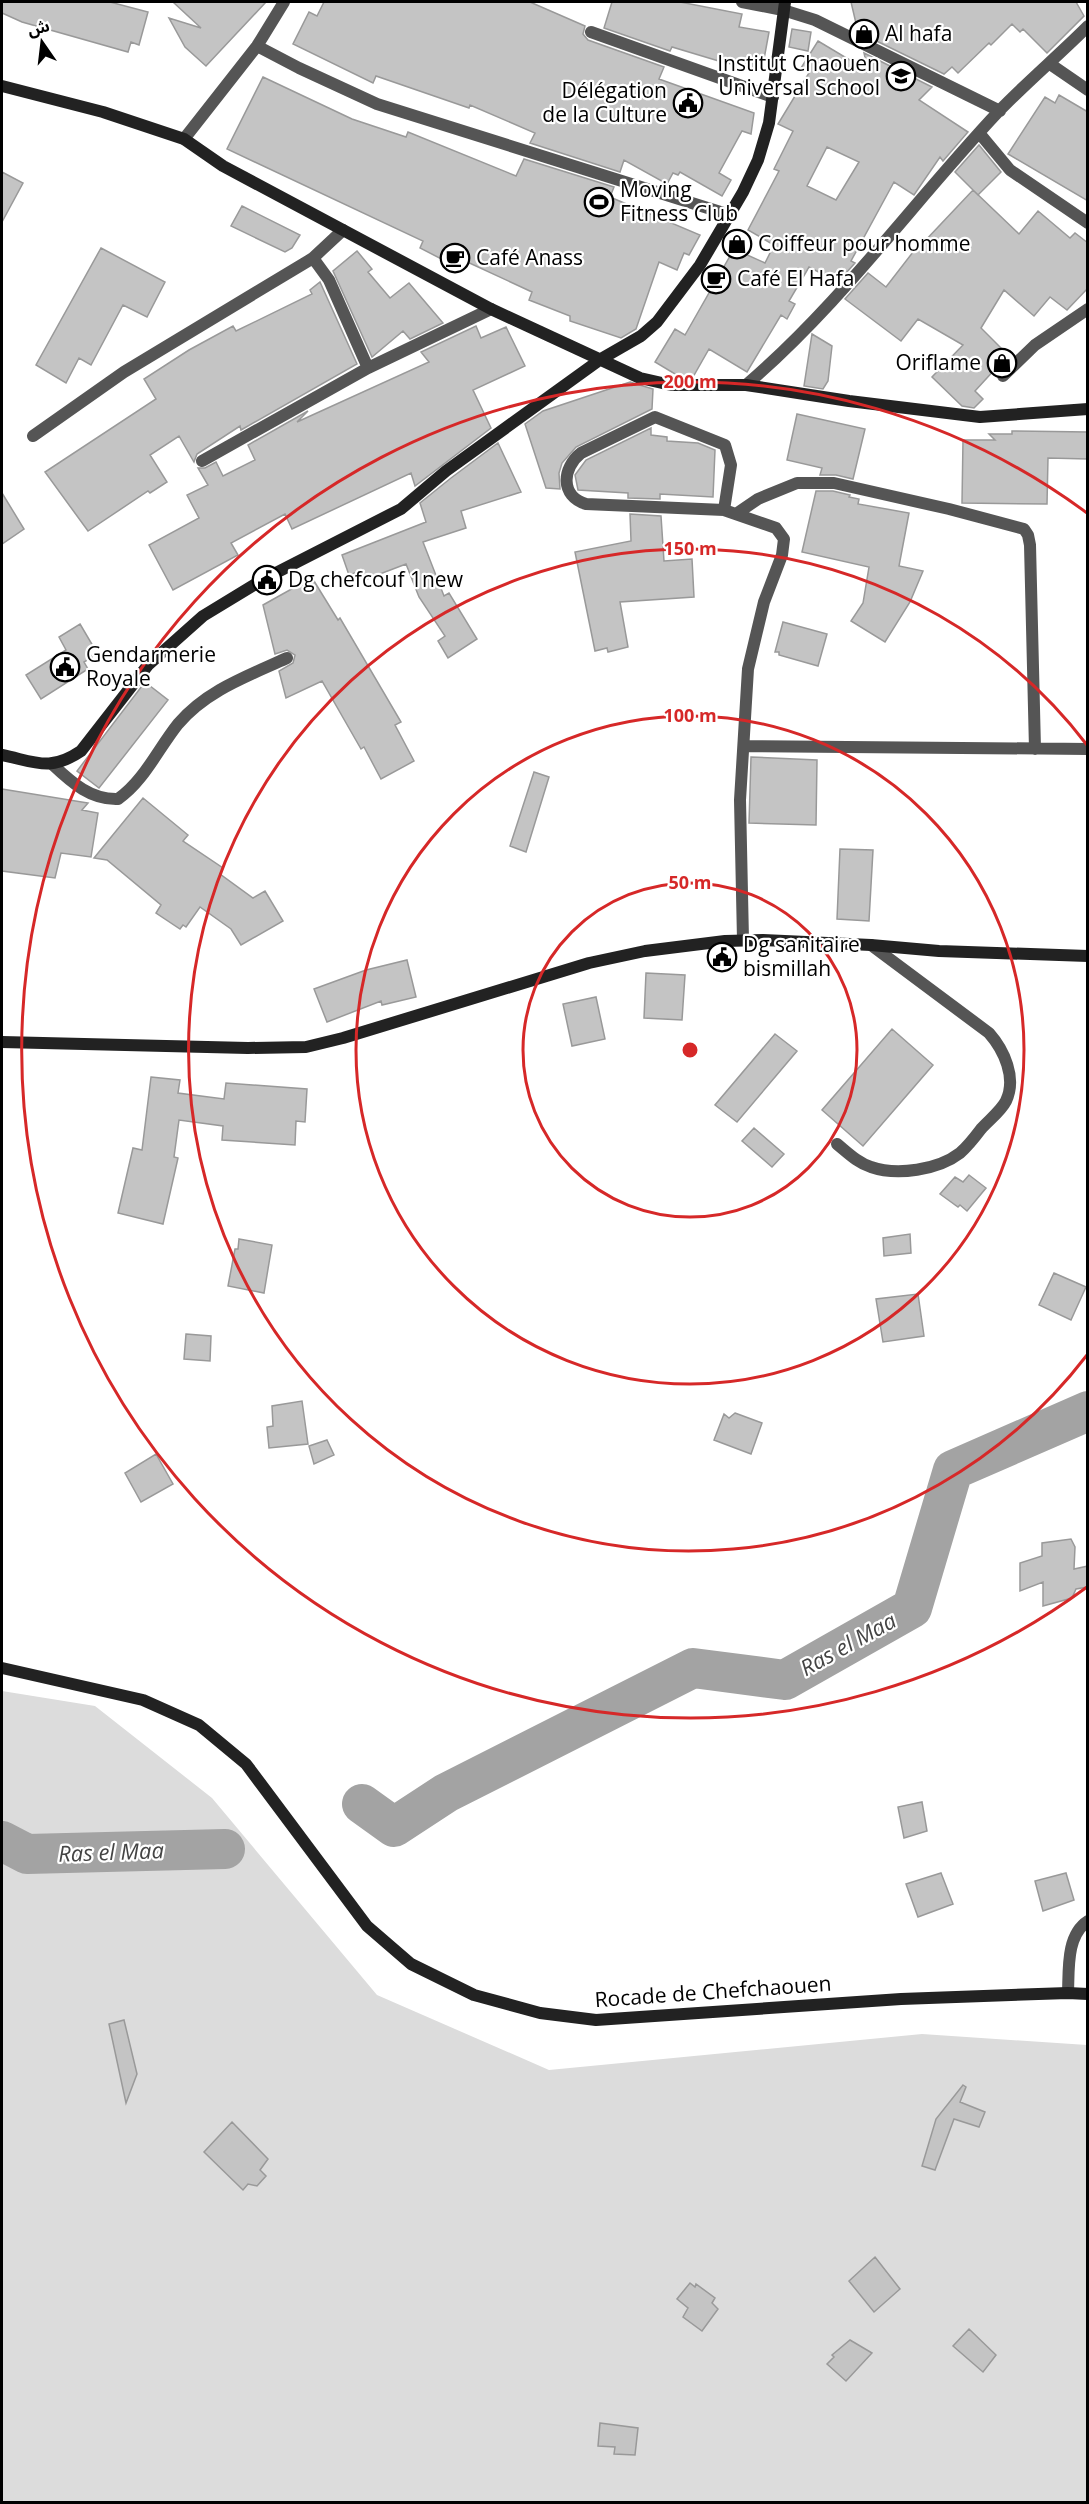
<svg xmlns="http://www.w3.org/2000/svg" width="1089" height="2504" font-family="'Open Sans','Noto Sans Arabic',sans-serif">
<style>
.green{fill:#dcdcdc}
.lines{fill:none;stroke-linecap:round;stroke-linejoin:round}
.river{stroke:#a3a3a3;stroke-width:40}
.building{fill:#c4c4c4;stroke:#999;stroke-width:1.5;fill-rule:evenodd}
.street{stroke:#555;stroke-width:12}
.secondary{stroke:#222;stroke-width:12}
.ring{fill:none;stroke:#d62828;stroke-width:3}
.labels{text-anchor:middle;stroke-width:4.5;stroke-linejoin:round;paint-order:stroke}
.poi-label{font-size:21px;fill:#000;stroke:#fff;text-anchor:start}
.street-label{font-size:21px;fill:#000;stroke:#fff}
.water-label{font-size:22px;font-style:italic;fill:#444;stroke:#fff}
.centre{fill:#d62828;stroke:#fff;stroke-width:3}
.ring-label{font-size:18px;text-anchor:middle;font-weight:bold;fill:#d62828;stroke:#fff;stroke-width:4.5;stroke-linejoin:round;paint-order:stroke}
</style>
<rect width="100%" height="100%" fill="#fff"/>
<path class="green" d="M2 1691 95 1706 212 1798 377 1995 549 2070 922 2034 1087 2045V2502H2Z"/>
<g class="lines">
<path class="river" d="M362 1804 394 1827 446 1793 693 1668 785 1680 912 1608 953 1470 1088 1411
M2 1841 27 1854 225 1849"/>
</g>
<path class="building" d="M2 2H110L148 12 139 45 131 42 128 52 22 22 2 13Z
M173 2H266L206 66 185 47 169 18 201 28Z
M324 2H530L585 26 583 34 588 40 664 67 659 79 754 113 751 134 742 131 719 173 731 180 722 196 680 172 678 175 673 173 667 184 624 160 620 172 530 143 535 133 470 105 469 108 376 76 373 83 293 44 309 12 317 16Z
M612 2H680L742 14 739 27 769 32 762 70 722 62 672 47 670 51 604 28Z
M851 2H1076L1084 16 1047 53 1023 29 1020 32 1012 24 991 45 989 43 958 73 952 67 944 74 858 32Z
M792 29 811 32 808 51 789 47Z
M818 41 868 71 864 53 932 87 919 100 968 132 943 161 940 157 914 195 894 182 851 261 855 263 838 282 809 267 789 301 795 304 787 319 781 315 747 372 709 349 693 377H680L655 362 675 329 685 335 734 249 765 263 774 245 748 230 779 171 774 169 793 131 778 124 809 73 801 68ZM827 147 859 162 836 200 807 186Z
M263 77 352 119 406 137 408 132 516 176 524 159 614 187 610 197 700 235 689 255 684 253 677 270 659 262 636 329 621 338 570 321V316L529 300 532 292 463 260 459 268 420 248 423 241 227 149Z
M1059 95 1088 112V201L1008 154 1045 97 1055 103Z
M979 145 1001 172 978 195 955 172Z
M2 172 23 183 2 222Z
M973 190 1019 234 1038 211 1070 238 1075 233 1088 243V288L1067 310 1050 297 1034 316 1004 290 981 328 1008 355 975 391 983 399 974 408 962 406 932 377 963 345 918 319 901 341 845 299 868 273 886 287 920 243 922 244Z
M242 206 300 235 292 248 285 252 231 226Z
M101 248 165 282 147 317 123 305 91 365 79 358 66 383 36 365Z
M357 251 372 269 368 272 390 298 409 283 443 323 410 339 403 331 372 357 333 271Z
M320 282 357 364 241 430 240 426 197 454 194 462 179 436 150 455 167 482 150 493 148 491 88 531 45 472 156 399 144 379 189 350 233 326 236 331 312 294 310 290Z
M476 326 481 338 506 327 525 366 473 390 491 428 415 486 411 473 292 529 285 514 231 543 238 555 173 590 149 545 199 518 187 495 208 485 198 468H205L216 462 223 476 255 460 248 445 308 411 297 422 429 362 421 352Z
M812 334 832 346 828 381 823 389 804 386Z
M630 382 653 389 652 409 576 447 562 463 559 473 560 489 546 488 525 424 543 411Z
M797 414 865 429 853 479 836 475H820L822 468 787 460Z
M651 428V435L667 437V441L698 443 715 450 713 497 660 494V499L628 498V493L578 490 575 475 586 460Z
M1012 431 1088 432V459L1048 458 1047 504 962 503 963 440H995L989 434H1012Z
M498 443 521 492 461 511 466 528 423 542 444 596 449 593 477 639 448 658 438 641 445 636 419 597 406 564 359 582 355 573 349 575 342 555 426 522 420 503 451 478Z
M816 491H833L850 495 849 497 859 499 858 504 909 513 899 566 923 571 910 602 885 642 851 621 863 603 869 567 802 552Z
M2 493 24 529 2 544Z
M630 514 661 516 664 561 692 559 694 597 620 602 628 647 608 652 607 648 595 651 575 552 631 541Z
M314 581 338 620 340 618 401 722 395 725 414 761 381 779 364 747 361 749 322 681 286 698 279 671 293 663 295 655 287 650 275 654 263 605 304 582 306 585Z
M783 622 827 634 818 666 779 655V652H775Z
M80 624 93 646 87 650 92 657 84 662 88 669 41 699 26 675 66 650 59 637Z
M145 682 168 700 99 788 77 771Z
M751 757 817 760 816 825 749 823Z
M534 772 549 777 526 852 510 846Z
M2 789 88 803 82 810 98 813 91 857 61 853 55 878 2 871Z
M143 798 188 835 183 841 223 868 220 874 253 898 265 891 283 921 241 945 231 929 200 907 186 927 183 925 180 929 156 913 161 905 107 860 94 858Z
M840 849 873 850 869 921 837 919Z
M407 960 416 997 382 1005 381 1001 327 1022 314 989 366 970Z
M646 973 685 975 682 1020 644 1018Z
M596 997 605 1039 572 1046 563 1004Z
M892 1029 933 1065 863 1146 822 1110Z
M775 1034 797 1051 737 1122 715 1105Z
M151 1077 180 1080 178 1093 224 1099 226 1083 307 1089 305 1122 296 1121 295 1145 222 1140 223 1126 179 1120 174 1157 178 1158 163 1224 118 1213 133 1148 142 1150Z
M754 1128 784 1154 772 1167 742 1141Z
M969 1175 986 1188 967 1211 960 1205 958 1207 940 1194 955 1177 963 1182Z
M910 1234 911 1253 884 1256 883 1238Z
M239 1239 272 1245 264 1293 228 1286 235 1249H238Z
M1054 1273 1086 1287 1071 1320 1039 1305Z
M918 1294 924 1336 883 1342 876 1299Z
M186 1334 211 1336 210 1361 184 1359Z
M302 1401 308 1444 269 1448 267 1427 273 1426 272 1406Z
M735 1413 762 1423 751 1454 714 1440 724 1414 729 1418Z
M327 1440 334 1455 314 1464 309 1446Z
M156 1454 173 1484 141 1502 125 1473Z
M1071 1539 1075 1547 1074 1569 1088 1566V1587L1076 1589 1072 1598 1043 1606V1582L1020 1591V1563L1042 1556V1543Z
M922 1802 927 1831 904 1838 898 1807Z
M941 1873 953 1904 918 1917 906 1884Z
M1066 1873 1074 1900 1043 1911 1035 1881Z
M124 2020 137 2074 126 2103 109 2024Z
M963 2085 966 2087 960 2102 985 2112 979 2127 954 2119 935 2170 922 2166 936 2119Z
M232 2122 268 2159 260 2170 266 2176 257 2186 248 2184 243 2190 204 2152Z
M875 2257 900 2289 874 2312 849 2281Z
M690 2283 695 2287 696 2284 715 2298 712 2303 718 2309 702 2331 683 2317 688 2308 677 2299Z
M969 2329 996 2355 983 2372 953 2346Z
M850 2340 872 2353 846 2381 827 2364 834 2357 832 2355Z
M600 2423 638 2428 635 2455 614 2454 615 2447 598 2446Z"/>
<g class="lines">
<path class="street" d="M742 2 783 10 815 20 1000 111
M591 32 773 97
M257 46 299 68 377 104 730 215
M1050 64 1088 90
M980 134 1010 170 1088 223
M184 139 257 46 284 2
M313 258 329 280 368 368
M1003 376 1035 345 1088 309
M746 385C841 304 914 201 999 111 1027 82 1059 55 1088 26
M33 436 124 372 313 258 343 230
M202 461 368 368 491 309
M724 510 586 504C560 496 562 468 581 453L655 417 725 445 731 465 724 510 776 528 784 539 782 555 764 602 748 669 740 800 743 940
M736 514 758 499 797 483H834L949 509 1024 529 1028 535 1030 545 1035 749
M744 746 1088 749
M53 765C72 783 91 800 118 799 144 781 158 749 178 724 207 690 248 676 287 658
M837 1144C848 1153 858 1163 871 1167 897 1176 938 1170 960 1153 968 1146 975 1137 981 1129 989 1120 1001 1111 1006 1101 1017 1078 1004 1050 989 1033L871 945
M1068 1993C1069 1970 1066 1935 1088 1921"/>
<path class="secondary" d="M2 86 103 112 184 139 223 166 491 309 640 378 671 385H746L849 401 980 417 1088 409
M2 755C36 762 50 772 81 751L148 665 203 616 262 580 401 509 446 471 601 359 641 336 657 322 700 265 743 192 758 160 769 123 785 2
M2 1042 248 1048 306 1047 343 1038 589 963 645 951 725 941 763 940 871 945 939 951 1088 956
M2 1668 143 1700 199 1725 246 1764 367 1926 411 1964 474 1995 540 2013 596 2020 901 1999 1068 1993 1088 1994"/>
</g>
<g class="ring">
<circle cx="690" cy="1050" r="167"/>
<circle cx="690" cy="1050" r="334"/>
<path d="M1087 1355A501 501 0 1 1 1087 745"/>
<path d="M1087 1587A668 668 0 1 1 1087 513"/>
</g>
<defs>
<g id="shop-ring" transform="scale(1.5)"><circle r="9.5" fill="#fff" stroke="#000" stroke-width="1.5"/><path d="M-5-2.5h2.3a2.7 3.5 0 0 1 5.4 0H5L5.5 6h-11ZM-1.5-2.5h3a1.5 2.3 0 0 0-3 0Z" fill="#000"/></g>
<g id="university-ring" transform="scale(1.5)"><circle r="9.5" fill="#fff" stroke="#000" stroke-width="1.5"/><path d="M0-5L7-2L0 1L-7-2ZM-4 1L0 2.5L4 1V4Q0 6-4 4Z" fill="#000"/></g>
<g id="civic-ring" transform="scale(1.5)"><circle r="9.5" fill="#fff" stroke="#000" stroke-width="1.5"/><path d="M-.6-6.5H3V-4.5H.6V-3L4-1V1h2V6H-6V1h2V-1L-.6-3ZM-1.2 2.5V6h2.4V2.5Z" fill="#000"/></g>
<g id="stadium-ring" transform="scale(1.5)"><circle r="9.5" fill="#fff" stroke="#000" stroke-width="1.5"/><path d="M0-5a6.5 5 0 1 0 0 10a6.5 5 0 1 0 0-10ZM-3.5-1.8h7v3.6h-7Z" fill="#000"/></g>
<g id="cafe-ring" transform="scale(1.5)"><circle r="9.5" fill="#fff" stroke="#000" stroke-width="1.5"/><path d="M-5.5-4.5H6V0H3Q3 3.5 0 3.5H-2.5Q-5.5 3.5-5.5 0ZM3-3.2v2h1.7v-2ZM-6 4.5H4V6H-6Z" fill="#000"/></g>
</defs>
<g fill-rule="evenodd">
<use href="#shop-ring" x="864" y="34"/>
<use href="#university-ring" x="901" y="76"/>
<use href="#civic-ring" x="688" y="103"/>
<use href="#stadium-ring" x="599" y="202"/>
<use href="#shop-ring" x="737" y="244"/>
<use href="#cafe-ring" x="455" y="258"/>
<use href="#cafe-ring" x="716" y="279"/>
<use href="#shop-ring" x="1002" y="363"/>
<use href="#civic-ring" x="267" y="580"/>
<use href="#civic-ring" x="65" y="667"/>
<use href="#civic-ring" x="722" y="957"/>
</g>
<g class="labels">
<g class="poi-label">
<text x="885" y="41">Al hafa</text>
<text x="880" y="71" text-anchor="end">Institut Chaouen<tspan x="880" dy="24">Universal School</tspan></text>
<text x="667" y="98" text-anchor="end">Délégation<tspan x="667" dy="24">de la Culture</tspan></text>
<text x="620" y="197">Moving<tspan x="620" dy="24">Fitness Club</tspan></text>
<text x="758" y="251">Coiffeur pour homme</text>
<text x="476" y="265">Café Anass</text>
<text x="737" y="286">Café El Hafa</text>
<text x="981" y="370" text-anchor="end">Oriflame</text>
<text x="288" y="587">Dg chefcouf 1new</text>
<text x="86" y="662">Gendarmerie<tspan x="86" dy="24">Royale</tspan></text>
<text x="743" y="952">Dg sanitaire<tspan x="743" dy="24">bismillah</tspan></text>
</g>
<g class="street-label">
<text transform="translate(713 1992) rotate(-4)" y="7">Rocade de Chefchaouen</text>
</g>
<g class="water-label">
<text transform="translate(848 1644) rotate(-29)" y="8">Ras el Maa</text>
<text transform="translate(111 1852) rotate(-2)" y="8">Ras el Maa</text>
</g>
</g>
<circle cx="690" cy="1050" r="9" class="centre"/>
<g class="ring-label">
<text x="690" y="388">200 m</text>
<text x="690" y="555">150 m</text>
<text x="690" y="722">100 m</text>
<text x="690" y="889">50 m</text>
</g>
<rect width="1089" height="2504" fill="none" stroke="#000000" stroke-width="6"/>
<g transform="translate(42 42) rotate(346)" stroke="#ffffff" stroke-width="4.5" paint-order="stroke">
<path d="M0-4.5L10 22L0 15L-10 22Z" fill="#000000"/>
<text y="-9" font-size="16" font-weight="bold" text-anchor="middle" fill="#000000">ش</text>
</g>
</svg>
